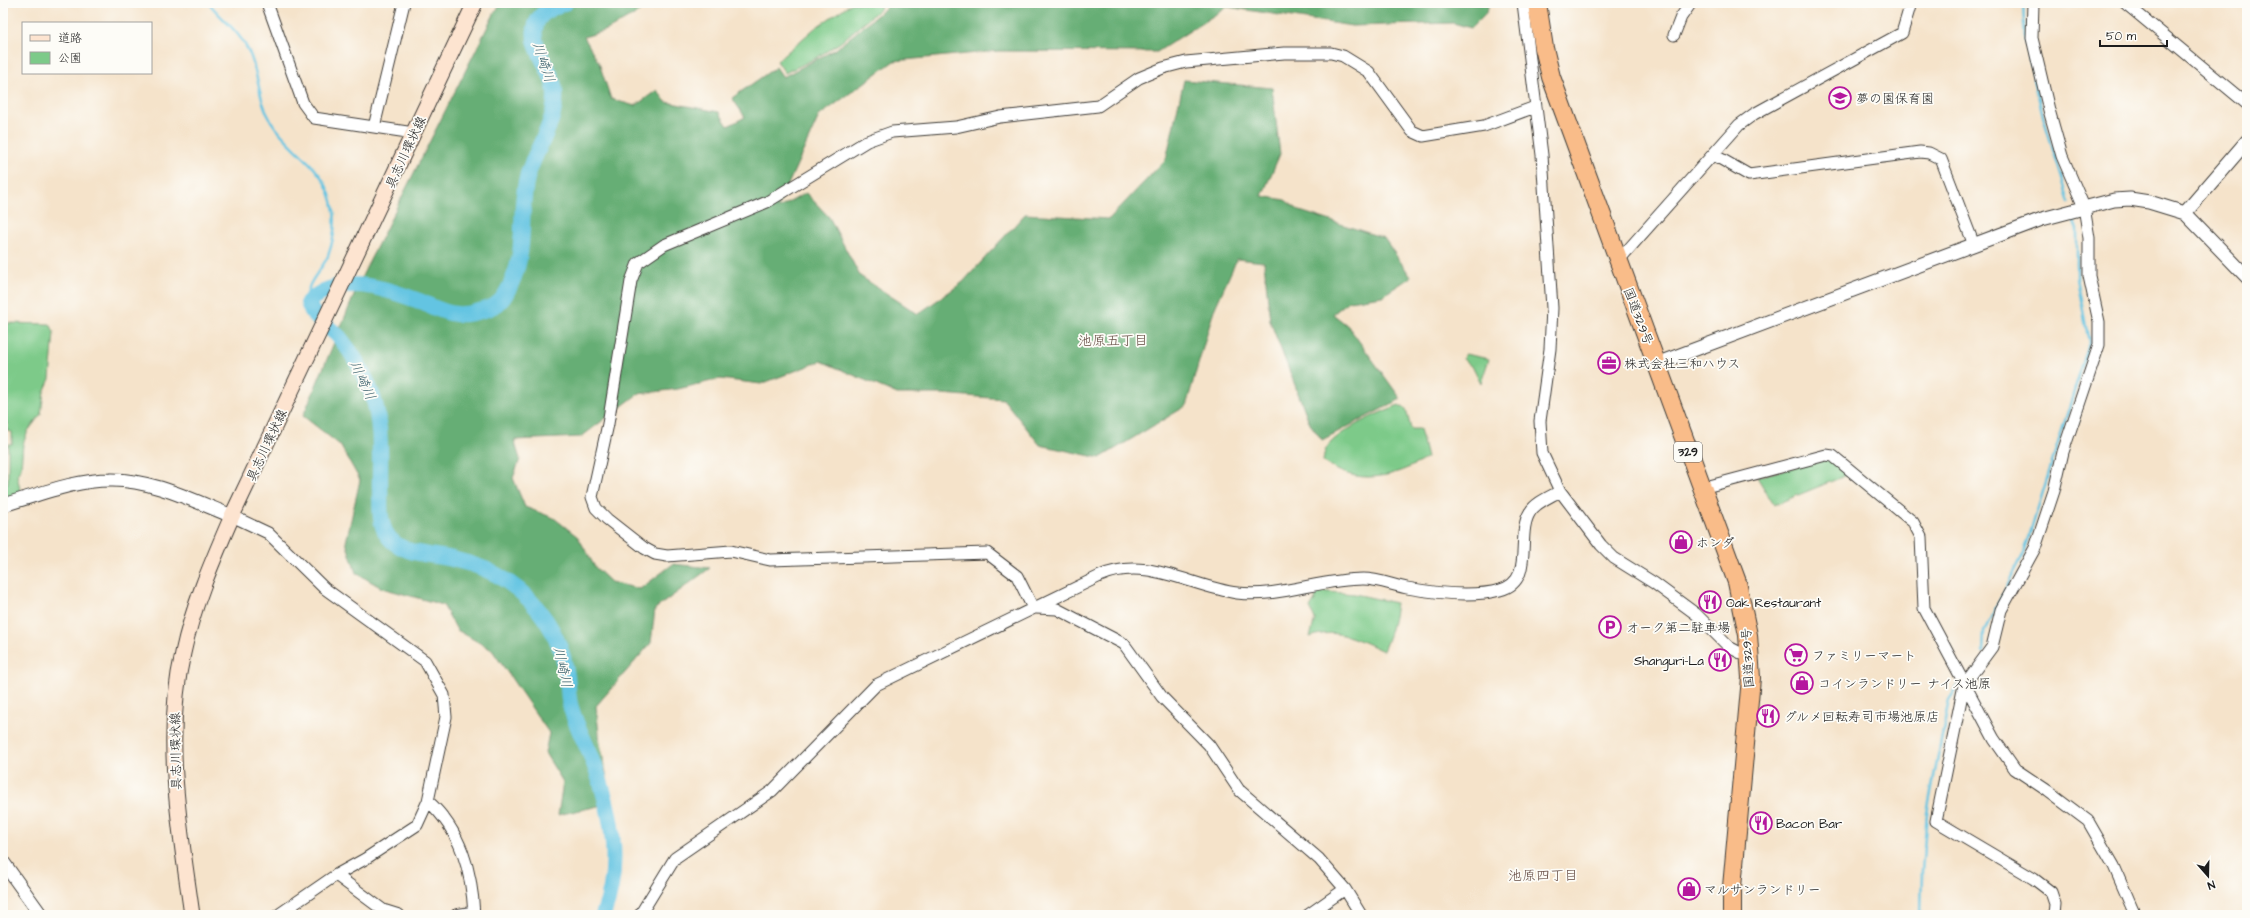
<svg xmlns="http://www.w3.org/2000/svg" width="2250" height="918" font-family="'Architects Daughter','Klee One',sans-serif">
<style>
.green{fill:#7dca89;stroke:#4c7352}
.forest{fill:#66ae75;stroke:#416548}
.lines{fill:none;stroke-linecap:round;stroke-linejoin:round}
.stream{stroke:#63c4e2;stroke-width:2.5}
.river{stroke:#63c4e2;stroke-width:16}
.minor-casing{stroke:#3d3a36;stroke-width:13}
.tertiary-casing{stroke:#3d3a36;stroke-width:15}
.secondary-casing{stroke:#3d3a36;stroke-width:17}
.trunk-casing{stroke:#3d3a36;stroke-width:20}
.minor{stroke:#fff;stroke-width:11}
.tertiary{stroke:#fff;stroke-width:13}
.secondary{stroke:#fde4d0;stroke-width:15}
.trunk{stroke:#f9bc89;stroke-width:18}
.labels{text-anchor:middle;stroke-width:3.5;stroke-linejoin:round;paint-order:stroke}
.shield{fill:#fdfcf7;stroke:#605f5e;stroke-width:1}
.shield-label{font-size:12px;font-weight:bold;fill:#1c1c1c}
.poi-label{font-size:13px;fill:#1c1c1c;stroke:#fdfcf7;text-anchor:start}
.street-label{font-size:13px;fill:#1c1c1c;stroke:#fdfcf7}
.water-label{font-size:14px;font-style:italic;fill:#385f6b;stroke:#fdfcf7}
.neighbourhood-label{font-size:14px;fill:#674e46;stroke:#fdfcf7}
</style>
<rect width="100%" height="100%" fill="#fdfcf7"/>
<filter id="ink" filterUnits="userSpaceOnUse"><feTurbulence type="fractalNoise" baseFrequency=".025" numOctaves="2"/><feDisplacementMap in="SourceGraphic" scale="8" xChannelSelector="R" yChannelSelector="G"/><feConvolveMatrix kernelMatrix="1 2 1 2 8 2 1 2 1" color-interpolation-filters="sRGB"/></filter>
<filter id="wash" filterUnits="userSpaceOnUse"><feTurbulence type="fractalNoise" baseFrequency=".012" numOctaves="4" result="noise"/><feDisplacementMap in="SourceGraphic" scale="16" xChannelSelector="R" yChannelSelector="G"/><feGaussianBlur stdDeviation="0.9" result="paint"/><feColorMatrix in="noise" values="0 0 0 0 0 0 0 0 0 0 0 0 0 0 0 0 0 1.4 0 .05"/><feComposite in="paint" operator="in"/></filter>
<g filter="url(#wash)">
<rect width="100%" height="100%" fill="#f5e3ca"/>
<path class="green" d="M852 3H878L881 8 841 42 816 58 785 73 777 61 815 28Z
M3 323 50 324 54 332 50 379 44 392 41 414 28 431 23 444 21 468 17 475 22 499 3 505V483H8V444H12V432L7 431 8 423H3Z
M1465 354 1489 359 1481 383 1474 369 1463 359Z
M1399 405 1406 409 1411 429H1420L1427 458C1394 478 1356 487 1323 461 1324 457 1324 452 1326 449 1336 431 1380 412 1399 405Z
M1825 459 1831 460 1847 475 1774 505 1757 477Z
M1317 591 1355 594 1396 603C1394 621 1390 635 1383 651 1359 640 1337 627 1310 637L1315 619 1310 608 1315 600Z"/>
<path class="forest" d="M502 3H655L607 30 584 37 599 63 611 99 635 106 657 90 666 102 719 112 728 126 745 117 732 98 776 67 783 77 836 49 888 6 887 3H1489L1487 12 1471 28 1453 23 1352 26 1227 7 1157 52 998 51 894 61 819 116 777 209 806 193 829 217 860 276 918 314 963 282 1025 214 1109 219 1166 159 1184 80 1272 88 1280 154 1262 196 1285 200 1300 211 1384 238 1411 277 1382 296 1349 301 1333 314 1348 326 1401 399 1322 440 1310 424 1270 321 1264 262 1237 259 1214 310 1186 406 1100 458 1040 445 1003 399 942 394H897L821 361 761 384 720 379 678 389 638 394 581 437 514 440 520 459 513 478 525 507 554 518 578 537 595 567 611 582 640 589 673 564 710 568 655 609 651 643 596 706 600 743 612 803 558 815 563 782 545 753 549 733 492 650 457 630 443 605 382 588 356 573 346 542 360 480 340 445 303 416 363 274 495 12Z"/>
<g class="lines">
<path class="stream" d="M209 3C222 20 240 32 249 52 259 74 258 100 271 121 292 154 328 166 334 211 336 226 333 242 328 256 321 272 304 283 308 302
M2023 3 2025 41 2043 116 2069 202
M1983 652 1984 631 2024 553 2089 343 2077 278V230L2073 219
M1921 915 1922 871 1927 813 1949 700 1960 683"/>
<path class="river" d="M565 3C551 8 537 13 535 29 531 49 554 71 555 92 557 122 537 146 528 174 516 217 531 253 505 295 499 305 491 308 480 311 473 313 464 315 456 314 443 313 431 306 419 301 384 288 340 272 308 302 313 320 329 326 340 338 354 355 366 377 373 397 382 425 380 459 380 487 381 504 378 521 387 535 401 556 435 554 456 560 474 564 493 571 508 582 538 602 561 636 566 671 569 683 567 696 571 708 576 726 586 743 593 761 612 810 623 865 603 915"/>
</g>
</g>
<g filter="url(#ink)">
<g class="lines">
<g class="minor-casing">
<path id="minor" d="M267 3 303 103 314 118 414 133
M1523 3 1542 155 1552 308 1550 349 1540 421 1542 453 1560 491 1601 545 1614 558 1654 583 1696 614 1729 647 1750 658
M2033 3 2032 38 2049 110 2062 156 2084 207 2089 238V276L2099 322V345L2063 452 2054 491 2035 548 2001 610 1992 647 1964 685 1936 821 2034 879 2051 892 2055 904 2054 915
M2125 3 2247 104
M1674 35 1681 17 1691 3
M374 127 404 3
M1714 155 1749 175 1920 152 1929 153 1941 159 1974 245
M1618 261 1739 125 1754 114 1902 33 1911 3
M1702 488 1826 455 1833 456 1913 522 1921 537 1924 608 1994 739 2015 769 2048 791 2088 821 2114 866 2133 910
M232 516 268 533 324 588 425 661 444 695 446 717 428 801 417 825 365 859 336 875 278 915
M1033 608 1017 576 987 553 770 560 731 551 667 556 655 554 644 548 607 519 596 508 592 497 608 424 631 281 638 263 664 245 767 202 867 141 892 132 956 127 1000 117 1098 106 1139 78 1163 68 1186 62 1284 53H1331L1343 56 1369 72 1412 131 1423 136 1484 126 1535 107
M1036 608 1057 609 1124 644 1162 697 1209 745 1239 790 1319 859 1345 889 1361 915
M428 801C461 831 472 871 474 915
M336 875 383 910 399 915
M456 915 474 912
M640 915 675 858 772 791 876 685 1100 576C1146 555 1191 587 1237 593 1280 598 1320 579 1363 579 1378 579 1392 585 1407 588 1435 593 1472 598 1500 590 1536 581 1515 535 1530 512 1536 502 1550 497 1560 491
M1308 915 1345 889"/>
</g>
<g class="tertiary-casing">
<path id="tertiary" d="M2185 213 2247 141
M1656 364 2042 219 2114 200 2130 199 2149 202 2185 213 2247 277
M3 505C38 495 74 480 110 480 151 479 194 501 232 516
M3 862 41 915"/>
</g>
<g class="secondary-casing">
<path id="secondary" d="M192 915C180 828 163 740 183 653 193 605 213 560 232 516L475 3"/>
</g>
<g class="trunk-casing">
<path id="trunk" d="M1537 3 1544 48 1551 77 1737 582 1748 635 1751 678 1732 887V915"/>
</g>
<use href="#minor" class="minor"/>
<use href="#tertiary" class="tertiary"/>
<use href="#secondary" class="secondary"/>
<use href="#trunk" class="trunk"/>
</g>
</g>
<defs>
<g id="school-ring" transform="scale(1.15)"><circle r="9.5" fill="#fdfcf7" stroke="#b5179e" stroke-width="1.5"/><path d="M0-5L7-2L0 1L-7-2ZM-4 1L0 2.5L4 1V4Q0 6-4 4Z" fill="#b5179e"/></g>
<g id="office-ring" transform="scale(1.15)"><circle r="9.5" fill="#fdfcf7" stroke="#b5179e" stroke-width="1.5"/><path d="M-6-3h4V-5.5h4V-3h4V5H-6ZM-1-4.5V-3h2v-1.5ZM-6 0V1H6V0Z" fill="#b5179e"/></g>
<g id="shop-ring" transform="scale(1.15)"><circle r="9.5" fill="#fdfcf7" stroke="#b5179e" stroke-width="1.5"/><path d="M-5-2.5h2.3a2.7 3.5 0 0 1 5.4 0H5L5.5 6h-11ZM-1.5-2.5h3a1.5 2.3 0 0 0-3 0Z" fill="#b5179e"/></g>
<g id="restaurant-ring" transform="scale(1.15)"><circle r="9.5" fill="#fdfcf7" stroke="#b5179e" stroke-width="1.5"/><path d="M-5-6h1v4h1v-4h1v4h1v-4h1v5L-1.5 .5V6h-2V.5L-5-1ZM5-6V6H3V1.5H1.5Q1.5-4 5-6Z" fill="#b5179e"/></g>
<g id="parking-ring" transform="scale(1.15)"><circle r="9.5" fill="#fdfcf7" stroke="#b5179e" stroke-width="1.5"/><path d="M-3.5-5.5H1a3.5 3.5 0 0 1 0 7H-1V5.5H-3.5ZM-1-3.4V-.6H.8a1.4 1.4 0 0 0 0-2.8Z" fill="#b5179e"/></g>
<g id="supermarket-ring" transform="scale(1.15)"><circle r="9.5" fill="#fdfcf7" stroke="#b5179e" stroke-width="1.5"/><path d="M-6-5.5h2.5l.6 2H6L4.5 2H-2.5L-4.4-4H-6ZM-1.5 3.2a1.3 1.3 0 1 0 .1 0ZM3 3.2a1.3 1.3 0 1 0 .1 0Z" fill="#b5179e"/></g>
</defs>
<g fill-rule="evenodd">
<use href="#school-ring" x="1840" y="98"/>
<use href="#office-ring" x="1609" y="363"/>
<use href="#shop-ring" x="1681" y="542"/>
<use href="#restaurant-ring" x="1710" y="602"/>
<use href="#parking-ring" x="1610" y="627"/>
<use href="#supermarket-ring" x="1796" y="655"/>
<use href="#restaurant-ring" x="1720" y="660"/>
<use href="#shop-ring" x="1802" y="683"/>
<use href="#restaurant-ring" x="1768" y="716"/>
<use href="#restaurant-ring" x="1761" y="823"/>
<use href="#shop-ring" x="1689" y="889"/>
</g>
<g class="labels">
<rect class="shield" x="1674" y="442" width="28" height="20" rx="3"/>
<g class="shield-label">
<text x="1688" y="456">329</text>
</g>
<g class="poi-label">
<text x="1856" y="103">夢の園保育園</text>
<text x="1624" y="368">株式会社三和ハウス</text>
<text x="1696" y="547">ホンダ</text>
<text x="1726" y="607">Oak Restaurant</text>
<text x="1626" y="632">オーク第二駐車場</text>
<text x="1812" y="660">ファミリーマート</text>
<text x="1704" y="665" text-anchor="end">Shanguri-La</text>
<text x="1818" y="688">コインランドリー ナイス池原</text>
<text x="1784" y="721">グルメ回転寿司市場池原店</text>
<text x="1776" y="828">Bacon Bar</text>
<text x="1704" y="894">マルサンランドリー</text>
</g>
<g class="street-label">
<text transform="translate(405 152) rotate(-65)" y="5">具志川環状線</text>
<text transform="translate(1639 316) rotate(69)" y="5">国道329号</text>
<text transform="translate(266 445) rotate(-65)" y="5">具志川環状線</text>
<text transform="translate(1747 658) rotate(-93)" y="5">国道329号</text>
<text transform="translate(175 751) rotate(-91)" y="5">具志川環状線</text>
</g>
<g class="water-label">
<text transform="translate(544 62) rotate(71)" y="5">川崎川</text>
<text transform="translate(363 380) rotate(65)" y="5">川崎川</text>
<text transform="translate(563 667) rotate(77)" y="5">川崎川</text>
</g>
<g class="neighbourhood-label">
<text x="1113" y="345">池原五丁目</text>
<text x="1543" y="880">池原四丁目</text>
</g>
</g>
<rect width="2250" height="918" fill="none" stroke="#fdfcf7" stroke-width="16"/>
<rect x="22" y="22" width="130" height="52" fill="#fdfcf7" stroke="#a3a29f"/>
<rect x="30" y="35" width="20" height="6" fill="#fde4d0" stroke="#a3a29f"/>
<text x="58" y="42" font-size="12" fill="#1c1c1c">道路</text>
<rect x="30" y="52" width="20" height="12" fill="#7dca89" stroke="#a3a29f"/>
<text x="58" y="62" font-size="12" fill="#1c1c1c">公園</text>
<g transform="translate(2208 876) rotate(160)" stroke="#fdfcf7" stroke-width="3" paint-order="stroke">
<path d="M0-3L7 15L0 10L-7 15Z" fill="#1c1c1c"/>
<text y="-6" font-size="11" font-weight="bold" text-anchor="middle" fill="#1c1c1c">N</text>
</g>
<path d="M2100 40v6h67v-6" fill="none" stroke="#1c1c1c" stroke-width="2"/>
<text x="2106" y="40" font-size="12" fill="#1c1c1c" stroke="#fdfcf7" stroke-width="3" paint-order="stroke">50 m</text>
</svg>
